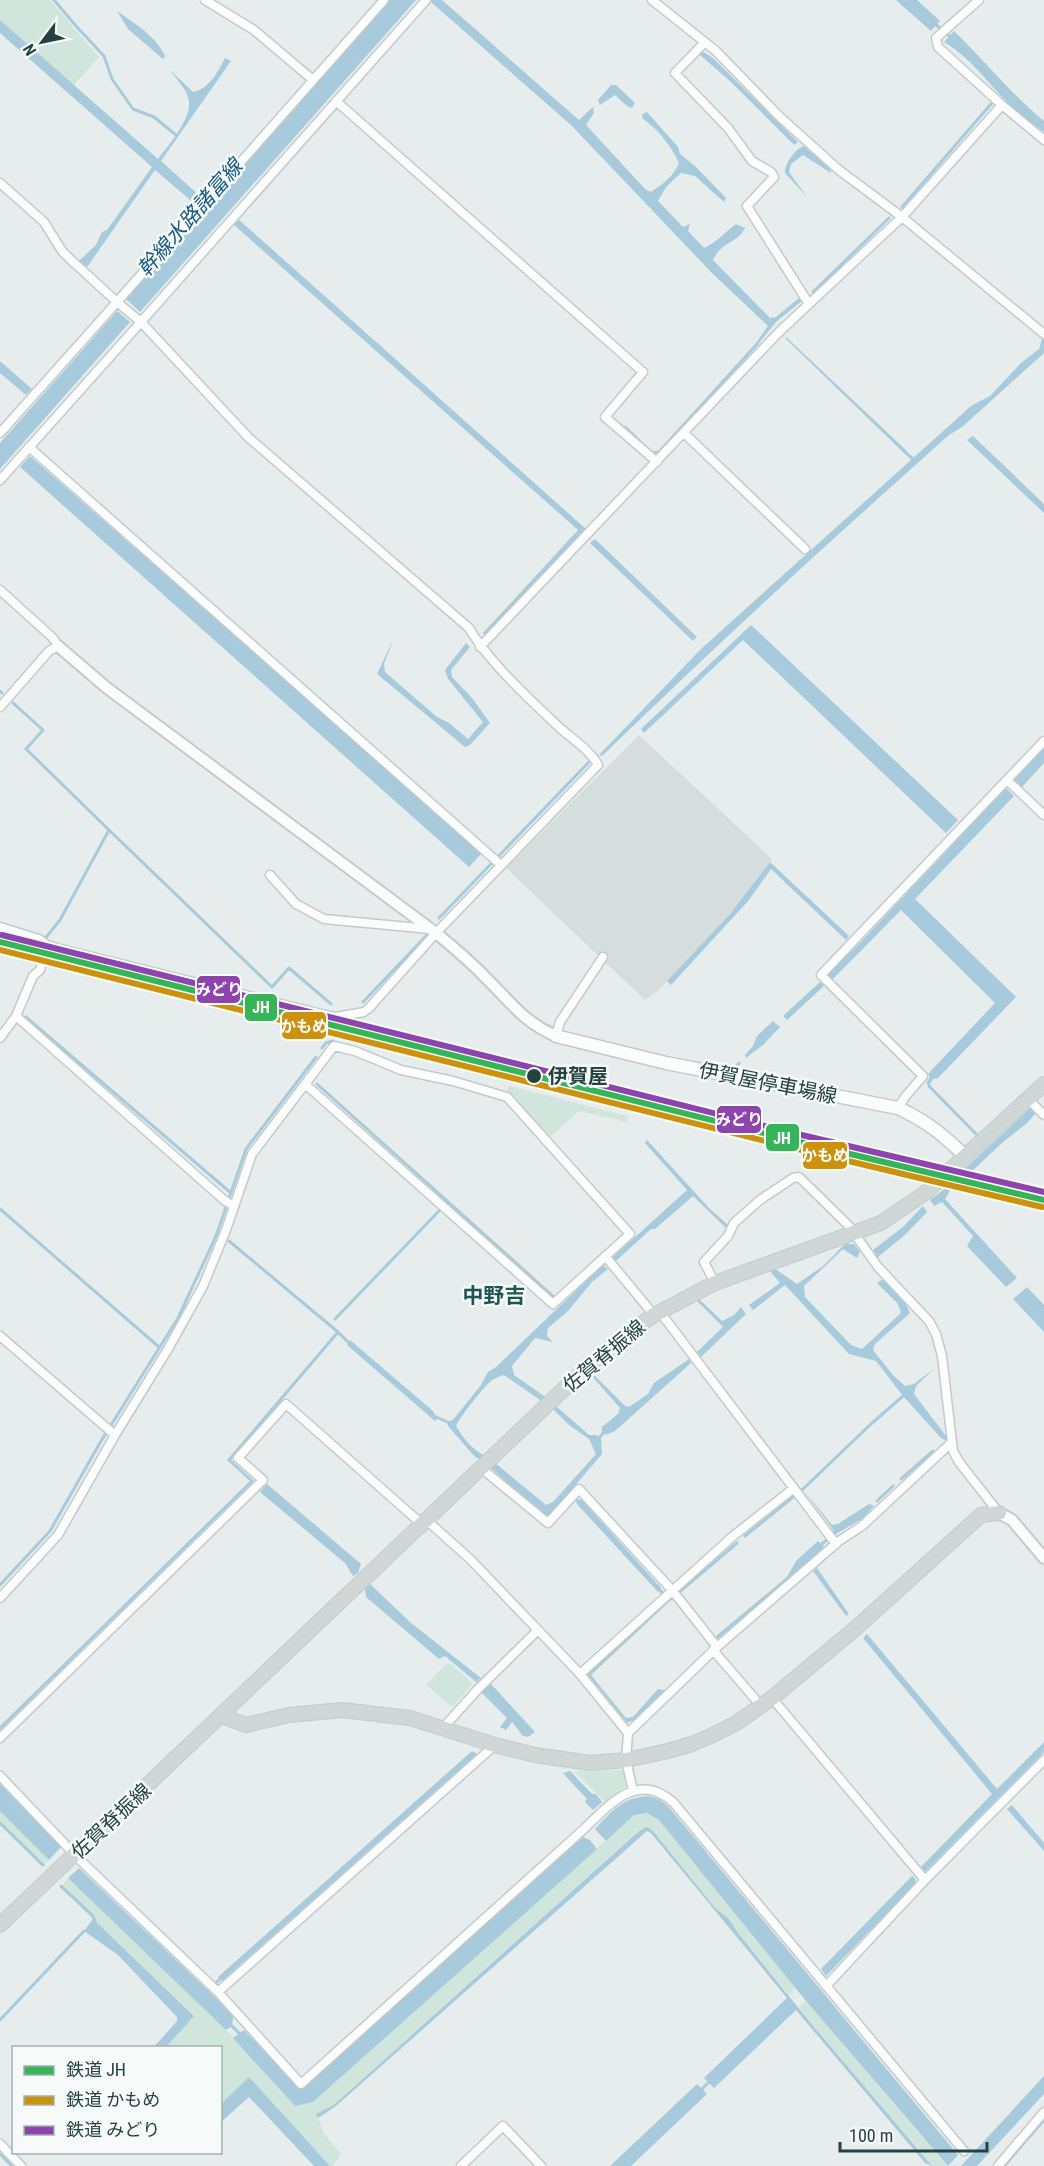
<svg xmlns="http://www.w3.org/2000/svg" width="1044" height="2166" font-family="'Roboto Condensed','Noto Sans JP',sans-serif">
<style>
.built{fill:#d5dedc}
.green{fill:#d0e6dc}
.water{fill:#a7cadc}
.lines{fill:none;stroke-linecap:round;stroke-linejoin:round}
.stream{stroke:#a7cadc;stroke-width:3}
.minor-casing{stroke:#c4cac9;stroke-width:11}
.tertiary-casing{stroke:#c4cac9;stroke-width:14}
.secondary-casing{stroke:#c3cac9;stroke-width:15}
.primary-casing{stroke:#c2ccca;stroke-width:16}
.minor{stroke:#fbfcfc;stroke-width:8}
.tertiary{stroke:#fbfcfc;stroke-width:10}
.secondary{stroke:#fbfcfc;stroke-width:12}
.primary{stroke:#cfd7d7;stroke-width:14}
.rail-1-casing{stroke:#f6fbf9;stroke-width:10}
.rail-2-casing{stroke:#f6fbf9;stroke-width:10}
.rail-3-casing{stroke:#f6fbf9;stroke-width:10}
.rail-1{stroke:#36b558;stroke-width:6}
.rail-2{stroke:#cd920d;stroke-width:6}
.rail-3{stroke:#8e44ad;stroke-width:6}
.stop-dot{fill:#234240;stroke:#f6fbf9;stroke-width:2}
.labels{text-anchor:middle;stroke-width:5;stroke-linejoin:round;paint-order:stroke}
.stop-label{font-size:20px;font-weight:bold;fill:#234240;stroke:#f6fbf9;text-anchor:start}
.street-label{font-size:20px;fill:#234240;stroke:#f6fbf9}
.water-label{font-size:21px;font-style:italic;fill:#1a5a81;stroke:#f6fbf9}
.neighbourhood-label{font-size:21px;font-weight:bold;fill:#1e5553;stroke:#f6fbf9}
.line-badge{stroke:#f6fbf9;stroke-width:2}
.badge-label{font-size:16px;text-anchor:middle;font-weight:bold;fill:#fff}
</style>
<rect width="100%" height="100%" fill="#e7edec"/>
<path class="built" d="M639 735 772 859 729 915 660 989 645 1000 506 868Z"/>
<path class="green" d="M0 0H50L99 57 71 88 0 26Z
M509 1086 628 1116 627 1122 579 1111 548 1139 506 1093Z
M450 1663 473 1684 452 1707 426 1685 444 1666Z
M621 1770 626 1774V1786L605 1802 574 1771Z
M0 1811 49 1860 42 1867 0 1825Z
M647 1813 659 1820 795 1987 790 1996 738 1933 728 1918 716 1909 652 1831 647 1827 640 1829 335 2104 317 2114 323 2132 341 2154 333 2166H330L249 2078 221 2104 220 2048 166 2047 194 2015 60 1888 68 1878 213 2015 295 2106 313 2102 634 1815Z
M806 2001 947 2166H932L814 2027 799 2007Z"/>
<path class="water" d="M390 0H416L140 312 126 299Z
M432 0H442L579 120 593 107 594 113 586 125 645 189 651 192C663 184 673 177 679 163 672 147 658 129 643 119L642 114 647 112 678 147 680 154 696 167 726 198 724 202 695 176 681 173 666 187 658 201 683 227 690 224 688 231 704 248C715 244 726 231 736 224L745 228C738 243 722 241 713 260L770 318 776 317 799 298 802 301 777 321 758 344 756 343 768 326 711 272 571 125 431 2Z
M896 0H917L940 21 931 31Z
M117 11C134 23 156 36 165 56L163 59 128 29Z
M0 20 158 159C168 146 191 119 189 102 188 90 176 79 170 70L193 92C209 89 218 72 225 58L231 61 161 161 201 197 195 204 155 170 87 267 79 261 96 245 102 232 107 230 152 167 0 33Z
M954 31C985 61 1011 94 1044 121V132C1032 123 1019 114 1008 103 987 82 970 57 944 42Z
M702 51 713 58 798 142 794 145 731 82 700 55Z
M611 85H616L635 103 632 108 627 106 615 95 600 105 598 100Z
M804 146 830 169 831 173 803 155 791 164 789 172 807 197 785 173C785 163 795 149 804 146Z
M237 218 586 529 485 637 483 633 578 530 233 224Z
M117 311 130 322 0 469V443Z
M786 337 907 451 905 454 785 338Z
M1042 339 1044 340V353L962 427 949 435C831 540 715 646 602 756L599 755 701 649 971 406 990 396 1020 364 1039 349Z
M0 361 32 389 26 395 0 373Z
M973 436 1044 504V513L967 440Z
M30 456 482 853 469 867 20 467Z
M595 539 697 637 693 641 590 543Z
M751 625 958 820 946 833 743 640 644 733 641 729Z
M394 638 384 664 385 672 437 717 449 723 468 739 483 722 448 679 445 670 466 643 470 647 451 670 452 677 472 698 490 723 470 745 465 747 377 674Z
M1044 747V763L1022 787 1013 779Z
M1006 788 1014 796 915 899 1016 997 938 1078 933 1079 929 1086 926 1083 930 1077 928 1074 995 1003 901 910 833 979 827 974 857 946Z
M770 862 849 936 846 940 771 869 749 900 671 985 667 981 730 914Z
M820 982 824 986 787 1020 783 1016Z
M773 1021 780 1027 764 1044 746 1058 745 1055 753 1046 757 1036Z
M1030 1108 1035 1114 1026 1124 1003 1142 969 1174 961 1172Z
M647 1140 709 1208 729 1226 725 1227 693 1196 655 1229H651L616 1261 612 1258 687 1190 645 1143Z
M947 1187 951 1189 945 1199 1017 1278 1006 1287 967 1246 973 1236 942 1202 934 1206 930 1200Z
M923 1206 927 1212 907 1233 877 1258 873 1250 903 1227Z
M845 1244H854L860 1252 857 1258 843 1249 804 1286 805 1297 851 1345 862 1349 901 1313 898 1304 877 1283 883 1279 904 1300 910 1313 875 1344 873 1350 893 1375 905 1386 914 1384 935 1368 916 1386 914 1394 946 1436 947 1441 941 1438 903 1396 876 1361 849 1354 785 1285 753 1310 749 1305 780 1283 769 1270 774 1268 797 1284 823 1266Z
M603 1265 608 1269 592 1282 568 1311 548 1328 547 1336 553 1342 535 1338 512 1366 514 1375 547 1398 543 1402 504 1375C501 1376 497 1377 494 1379 487 1382 459 1418 456 1426 464 1440 473 1450 487 1457L482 1460 475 1457 448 1426 447 1422 453 1420 481 1385 488 1372 496 1367Z
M1027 1287 1044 1305V1332L1013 1299Z
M698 1298 722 1321 734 1315 741 1307 746 1314 701 1357 697 1352 723 1327 695 1299Z
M350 1340 433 1411 437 1419 435 1421 347 1345Z
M689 1359 691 1363 615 1431 605 1435 602 1431V1427L618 1414 620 1408 590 1374 592 1373 624 1405 629 1407 648 1394 654 1383Z
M556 1406 589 1435H596L601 1439 602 1454 549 1516H544L491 1468 495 1463 546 1505 553 1502 596 1454 589 1439 569 1425 553 1409Z
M267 1484 361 1564 358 1573 353 1576 345 1563 260 1492Z
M803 1489 832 1525 838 1524 869 1504 874 1506 862 1519 834 1535 832 1533 834 1531Z
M581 1499 661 1588 658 1592 576 1503Z
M818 1541 824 1547 809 1562 718 1639 716 1636 787 1577 796 1561Z
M817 1568 849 1614 846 1616 813 1571Z
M370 1584 411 1623 481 1678 476 1682 445 1656 439 1659 366 1597 365 1588Z
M671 1598V1600L591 1675 626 1718 633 1717 658 1689 664 1690V1692L634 1720 627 1723 588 1675 589 1671Z
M867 1634 997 1789 1044 1742V1752L926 1871 922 1872 919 1869 992 1794 863 1638Z
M491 1684 535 1732 528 1737 523 1736 512 1722 506 1730 500 1727 507 1718 481 1692Z
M472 1751 477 1754 222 1981 218 1977Z
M570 1771 592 1794H596L602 1802 593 1810 585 1802 587 1799 563 1773Z
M0 1784 61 1847 49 1860 0 1811Z
M648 1796 659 1799 668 1806 958 2155 948 2166 806 2001 659 1820 647 1813 634 1815 606 1841 595 1829C613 1810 622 1798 648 1796Z
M1012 1805 1044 1843V1851L1007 1809Z
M647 1827 652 1830 716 1909 728 1918 738 1933 814 2027 932 2166 925 2163 796 2010 714 2088 704 2078 787 1998 651 1833 647 1831 336 2106 318 2118 316 2114 335 2104 640 1830Z
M583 1837 590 1840 597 1849 313 2102 295 2106 233 2038 244 2030 299 2087H303Z
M79 1868 217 1999 233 2017 232 2026 226 2030 68 1878Z
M912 1876 915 1878 916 1883 826 1976 821 1969Z
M93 1919 194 2016 166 2047H154L177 2021V2017L118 1955 84 1931Z
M1044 2076V2094L977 2166H961Z
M249 2077 330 2166H314L249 2097 221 2122V2104Z
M697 2084 707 2094 631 2166H610Z"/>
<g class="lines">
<path class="stream" d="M54 0 76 26 104 56 112 79 133 109 154 117 176 135
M934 23 952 38
M902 207 991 104
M813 292 889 218
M625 427 652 453 659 452 757 344
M906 453 912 458
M0 691 2 693
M13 703 43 730 26 749 108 829
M439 918 589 762
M39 946 60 920 109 830 272 987 289 968 331 1004
M363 1002 426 936
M26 1017 231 1193
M322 1048 326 1043 333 1041
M735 1068 739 1063
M317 1084 555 1298
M929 1086 977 1135
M0 1209 159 1347
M335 1319 439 1211
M338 1332 349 1343
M434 1416 450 1423
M599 1438 603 1433
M901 1479 933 1451
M569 1493 578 1501
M877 1501 893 1486
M745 1536 803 1489 871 1424 903 1396
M822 1544 830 1537
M0 1585 50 1531 101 1441 178 1318 216 1236 246 1149 316 1057
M660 1590 668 1600
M671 1599 737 1543
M0 1728 252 1481 229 1460 338 1332 229 1241
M0 1823 43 1865
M61 1886 93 1916 95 1921
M208 1990 220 1979
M0 2020 84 1931
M230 2024 240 2034
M700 2091 710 2081
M0 2154 12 2166
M1005 2165 1044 2120"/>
<g class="minor-casing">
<path id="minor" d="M205 0 254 30 313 80
M652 0 716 51 780 117 839 170 902 217 1044 334
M705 42 675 73 728 128 752 161 771 172 774 177 747 206 809 304
M336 101 643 372 605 417 657 462
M1002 105 1044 140
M0 183 44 222 62 251 71 260 117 302 0 433
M684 433 805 549
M29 447 501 865
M0 480 141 322 117 302 384 0
M0 590 53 638 58 646 49 651 0 707
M480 647 778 333 902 217 1002 105 938 47 936 38 979 0
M1007 780 1044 815
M270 875 296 904 324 919 430 929
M0 927 39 939 47 945 57 948 325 1015 336 1017 364 1012 369 1008 436 933 598 765C590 750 572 739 559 727 530 700 489 662 469 628L248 437 141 322 426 0
M16 1016 224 1200 234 1206
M556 1036 560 1022 603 957
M0 1038 16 1016 33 976 40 970 47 945
M1028 1099 1044 1115
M898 1108 905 1097 923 1076 821 975 1044 741
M605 1256 654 1315
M715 1283 704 1262 728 1236 734 1223 760 1200 793 1178 799 1177 849 1226 878 1267 929 1321 936 1334 942 1356 953 1451 959 1462 999 1513
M660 1312 836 1544
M0 1336 115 1435
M481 1468 548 1523 579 1489 672 1590 717 1647
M0 1598 58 1535 115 1435 168 1349 203 1286 226 1230 252 1154 334 1046 355 1051 401 1070 453 1081 507 1097 630 1234 553 1304 305 1084
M713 1650 761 1706
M580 1674 732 1537 794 1488
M772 1698 925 1880
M443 1728 479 1688 538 1630 580 1674 628 1733 717 1647 839 1541 862 1526 952 1442
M628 1733 626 1760 633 1791
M0 1738 263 1480 238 1458 286 1404 416 1519 432 1525 470 1559 538 1630
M0 1776 80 1860 218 1992 301 2084 585 1828C610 1804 638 1771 673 1802L964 2151
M826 1986 925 1880 1044 1760
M218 1992 495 1745
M0 2144 21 2166
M461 2166 503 2126 541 2166
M998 2166 1044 2112"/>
</g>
<g class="tertiary-casing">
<path id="tertiary" d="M58 646 107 688 436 933C453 947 470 961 485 977 510 1001 523 1022 556 1036
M999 1513 1012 1520 1044 1558"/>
</g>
<g class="secondary-casing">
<path id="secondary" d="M556 1036 666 1063 898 1108C928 1122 942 1134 965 1156"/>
</g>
<g class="primary-casing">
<path id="primary" d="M222 1716 246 1725 289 1715 342 1710 410 1718 495 1745 535 1755 590 1763 626 1760 668 1751 692 1744 715 1734 738 1722 772 1698 856 1628 981 1515 999 1513
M0 1925 586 1368 621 1338 654 1315 715 1283 881 1223 925 1193 1044 1084"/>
</g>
<use href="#minor" class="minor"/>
<use href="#tertiary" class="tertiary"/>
<use href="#secondary" class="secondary"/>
<use href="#primary" class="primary"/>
<g class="rail-1-casing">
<path id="rail-1" d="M0 942 787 1139 1044 1200"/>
</g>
<g class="rail-2-casing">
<path id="rail-2" d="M0 950 785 1146 1042 1207"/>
</g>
<g class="rail-3-casing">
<path id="rail-3" d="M2 935 789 1132 1044 1192"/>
</g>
<use href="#rail-1" class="rail-1"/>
<use href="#rail-2" class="rail-2"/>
<use href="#rail-3" class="rail-3"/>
</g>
<circle class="stop-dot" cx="534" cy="1076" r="8"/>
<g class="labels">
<g class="stop-label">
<text x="548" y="1083">伊賀屋</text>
</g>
<g class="street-label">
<text transform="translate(768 1083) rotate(11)" y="7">伊賀屋停車場線</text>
<text transform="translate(604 1356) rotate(-40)" y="7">佐賀脊振線</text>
<text transform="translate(111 1821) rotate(-43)" y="7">佐賀脊振線</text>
</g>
<g class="water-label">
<text transform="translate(190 218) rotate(-49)" y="7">幹線水路諸富線</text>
</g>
<g class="neighbourhood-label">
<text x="494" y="1303">中野吉</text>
</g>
</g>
<g class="line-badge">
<rect x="196" y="975" width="45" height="29" rx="6" fill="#8e44ad"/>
<rect x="244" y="993" width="34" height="29" rx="6" fill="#36b558"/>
<rect x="281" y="1011" width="46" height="29" rx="6" fill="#cd920d"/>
<rect x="716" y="1105" width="46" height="29" rx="6" fill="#8e44ad"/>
<rect x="765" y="1123" width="35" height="29" rx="6" fill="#36b558"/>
<rect x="802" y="1141" width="46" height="29" rx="6" fill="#cd920d"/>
</g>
<g class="badge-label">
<text x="219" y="995">みどり</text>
<text x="261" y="1013">JH</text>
<text x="304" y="1032">かもめ</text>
<text x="739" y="1125">みどり</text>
<text x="782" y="1144">JH</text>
<text x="825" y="1161">かもめ</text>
</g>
<rect x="12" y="2046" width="210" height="108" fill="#f6fbf9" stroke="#a2b1af" stroke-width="1.5"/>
<rect x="24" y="2066" width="30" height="9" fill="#36b558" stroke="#a2b1af" stroke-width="1.5"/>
<text x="66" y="2076" font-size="18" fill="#234240">鉄道 JH</text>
<rect x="24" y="2096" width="30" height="9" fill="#cd920d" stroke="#a2b1af" stroke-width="1.5"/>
<text x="66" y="2106" font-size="18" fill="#234240">鉄道 かもめ</text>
<rect x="24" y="2126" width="30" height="9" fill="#8e44ad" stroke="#a2b1af" stroke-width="1.5"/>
<text x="66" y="2136" font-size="18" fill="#234240">鉄道 みどり</text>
<g transform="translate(42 42) rotate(238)" stroke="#f6fbf9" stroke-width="4.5" paint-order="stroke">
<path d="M0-4.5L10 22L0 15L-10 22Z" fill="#234240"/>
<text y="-9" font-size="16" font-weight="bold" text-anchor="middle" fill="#234240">N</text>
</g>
<path d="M840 2142v9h147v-9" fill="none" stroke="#234240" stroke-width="3"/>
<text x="849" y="2142" font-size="18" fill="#234240" stroke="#f6fbf9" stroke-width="4.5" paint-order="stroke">100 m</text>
</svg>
